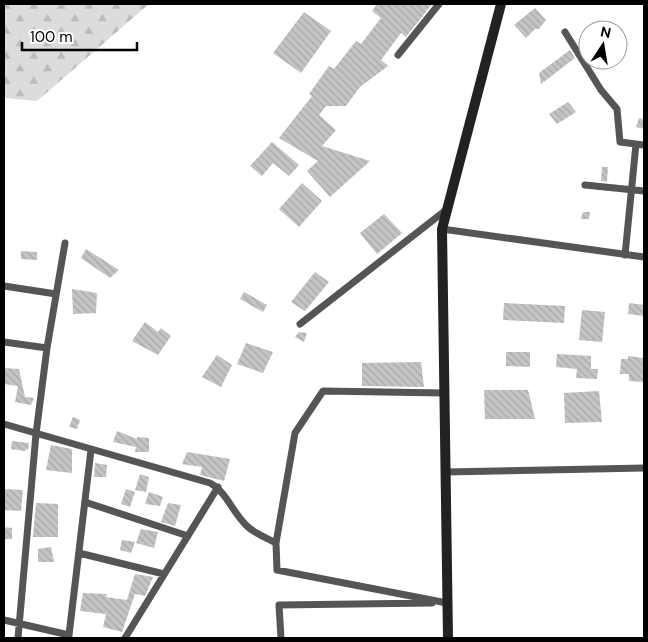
<svg xmlns="http://www.w3.org/2000/svg" width="648" height="642" font-family="'DM Sans',sans-serif">
<style>
.forest{fill:url(#forest-firs)}
.building{fill:url(#building-back-hatch)}
.lines{fill:none;stroke-linecap:round;stroke-linejoin:round}
.street{stroke:#555;stroke-width:7}
.secondary{stroke:#222;stroke-width:10}
</style>
<defs>
<pattern id="forest-firs" width="22" height="20" patternUnits="userSpaceOnUse" patternTransform="scale(1.25)"><rect width="22" height="20" fill="#dcdcdc"/><path d="M5 1l3.5 6h-7zM16 11l3.5 6h-7z" fill="#bbb"/></pattern>
<pattern id="building-back-hatch" width="6" height="6" patternUnits="userSpaceOnUse" patternTransform="scale(1.25)"><rect width="6" height="6" fill="#c4c4c4"/><path d="M-1 5l2 2M0 0l6 6M5-1l2 2" fill="none" stroke="#a7a7a7"/></pattern>
</defs>
<rect width="100%" height="100%" fill="#fff"/>
<path class="forest" d="M4 4H149L37 101 4 98Z"/>
<path class="building" d="M377 4H432L406 37 401 33 381 60 388 66 360 87 346 106H326L319 115 336 130 322 146 370 161 330 197 307 171 318 161 279 138 312 96 309 94 329 66 334 69 356 41 361 44 381 18 372 11Z
M535 8 546 20 539 29H535L526 38 514 25Z
M304 12 331 31 301 73 273 53Z
M570 50 575 58 541 84 539 73Z
M568 102 576 112 557 124 549 114Z
M639 118 644 119V129L636 127Z
M272 142 299 165 289 176 273 163 262 176 250 166Z
M602 167H608L607 182 601 181Z
M302 183 322 201 299 227 279 209Z
M583 212H590L589 219H581Z
M384 214 402 233 377 254 360 233Z
M86 249 119 270 110 278 81 258Z
M21 251 37 252V260L21 259Z
M315 272 329 282 305 311 291 302Z
M72 289 97 293 96 313 73 314Z
M244 292 267 305 263 312 240 299Z
M504 303 565 306 564 323 503 320Z
M629 303 644 305V316L628 314Z
M582 310 605 312 602 342 579 340Z
M145 322 158 332 161 328 171 336 158 355 132 341Z
M299 332 307 333 304 342 295 337Z
M246 343 273 352 263 373 237 364Z
M506 352H530V367L506 366Z
M557 354 591 356V369H598L597 379 576 378 577 369 556 367Z
M217 355 232 365 221 387 202 377Z
M628 356 644 358V382L629 381V374H620L621 359H628Z
M421 362 424 387 362 386V363Z
M4 368 19 369 25 397 34 398 31 405 15 402 18 386 4 384Z
M484 390H528L535 419H485Z
M599 391 602 422 565 423 564 393Z
M73 417 80 420 77 429 69 427Z
M117 431 137 439V437L149 438V452H135L136 447 113 442Z
M12 441 29 443 28 449 25 451 11 449Z
M51 445 72 449V473L46 470Z
M187 452 230 459 224 481 200 475 202 467 182 464Z
M95 463 107 465 106 477H94Z
M140 474 149 477 146 492 135 490Z
M4 489 23 490 21 511 4 510Z
M126 489 135 492 130 507 121 504Z
M149 492 163 497 160 506 145 504Z
M36 503 58 504V537H33Z
M168 503 181 505 175 526 161 522Z
M4 527 12 528V539H4Z
M141 529 158 532 154 548 136 543Z
M122 540 135 542 131 553 120 550Z
M51 547 54 562H38V549Z
M135 574 153 577 145 596 135 594 122 632 103 627 106 614 80 611 83 593 107 594 106 597 127 600Z"/>
<g class="lines">
<path class="street" d="M565 32 601 90 617 109 620 142 644 145
M398 55 439 4
M585 185 644 191
M442 229 644 257
M625 255 636 144
M4 286 56 294
M300 324 446 210
M4 342 47 348 36 434 18 638
M47 348 65 243
M444 393 323 391 295 433 276 543 277 570 447 603
M4 424 210 483C227 492 233 514 248 527 256 534 267 538 276 543
M445 472 644 468
M85 502 188 536
M79 553 164 574
M4 620 69 635V637
M69 635 91 450
M125 638 218 487
M281 638 279 605 432 603"/>
<path class="secondary" d="M448 638 442 229 501 4"/>
</g>
<rect width="648" height="642" fill="none" stroke="#000000" stroke-width="10"/>
<g transform="translate(603 45) rotate(12)"><circle r="24" fill="#ffffff" stroke="#999999"/>
<path d="M0-4L9 19L0 12L-9 19Z" fill="#000000"/>
<text y="-8" font-size="14" font-weight="bold" text-anchor="middle" fill="#000000">N</text>
</g>
<path d="M22 42v8h115v-8" fill="none" stroke="#000000" stroke-width="2.5"/>
<text x="30" y="42" font-size="15" fill="#000000" stroke="#ffffff" stroke-width="4" paint-order="stroke">100 m</text>
</svg>
